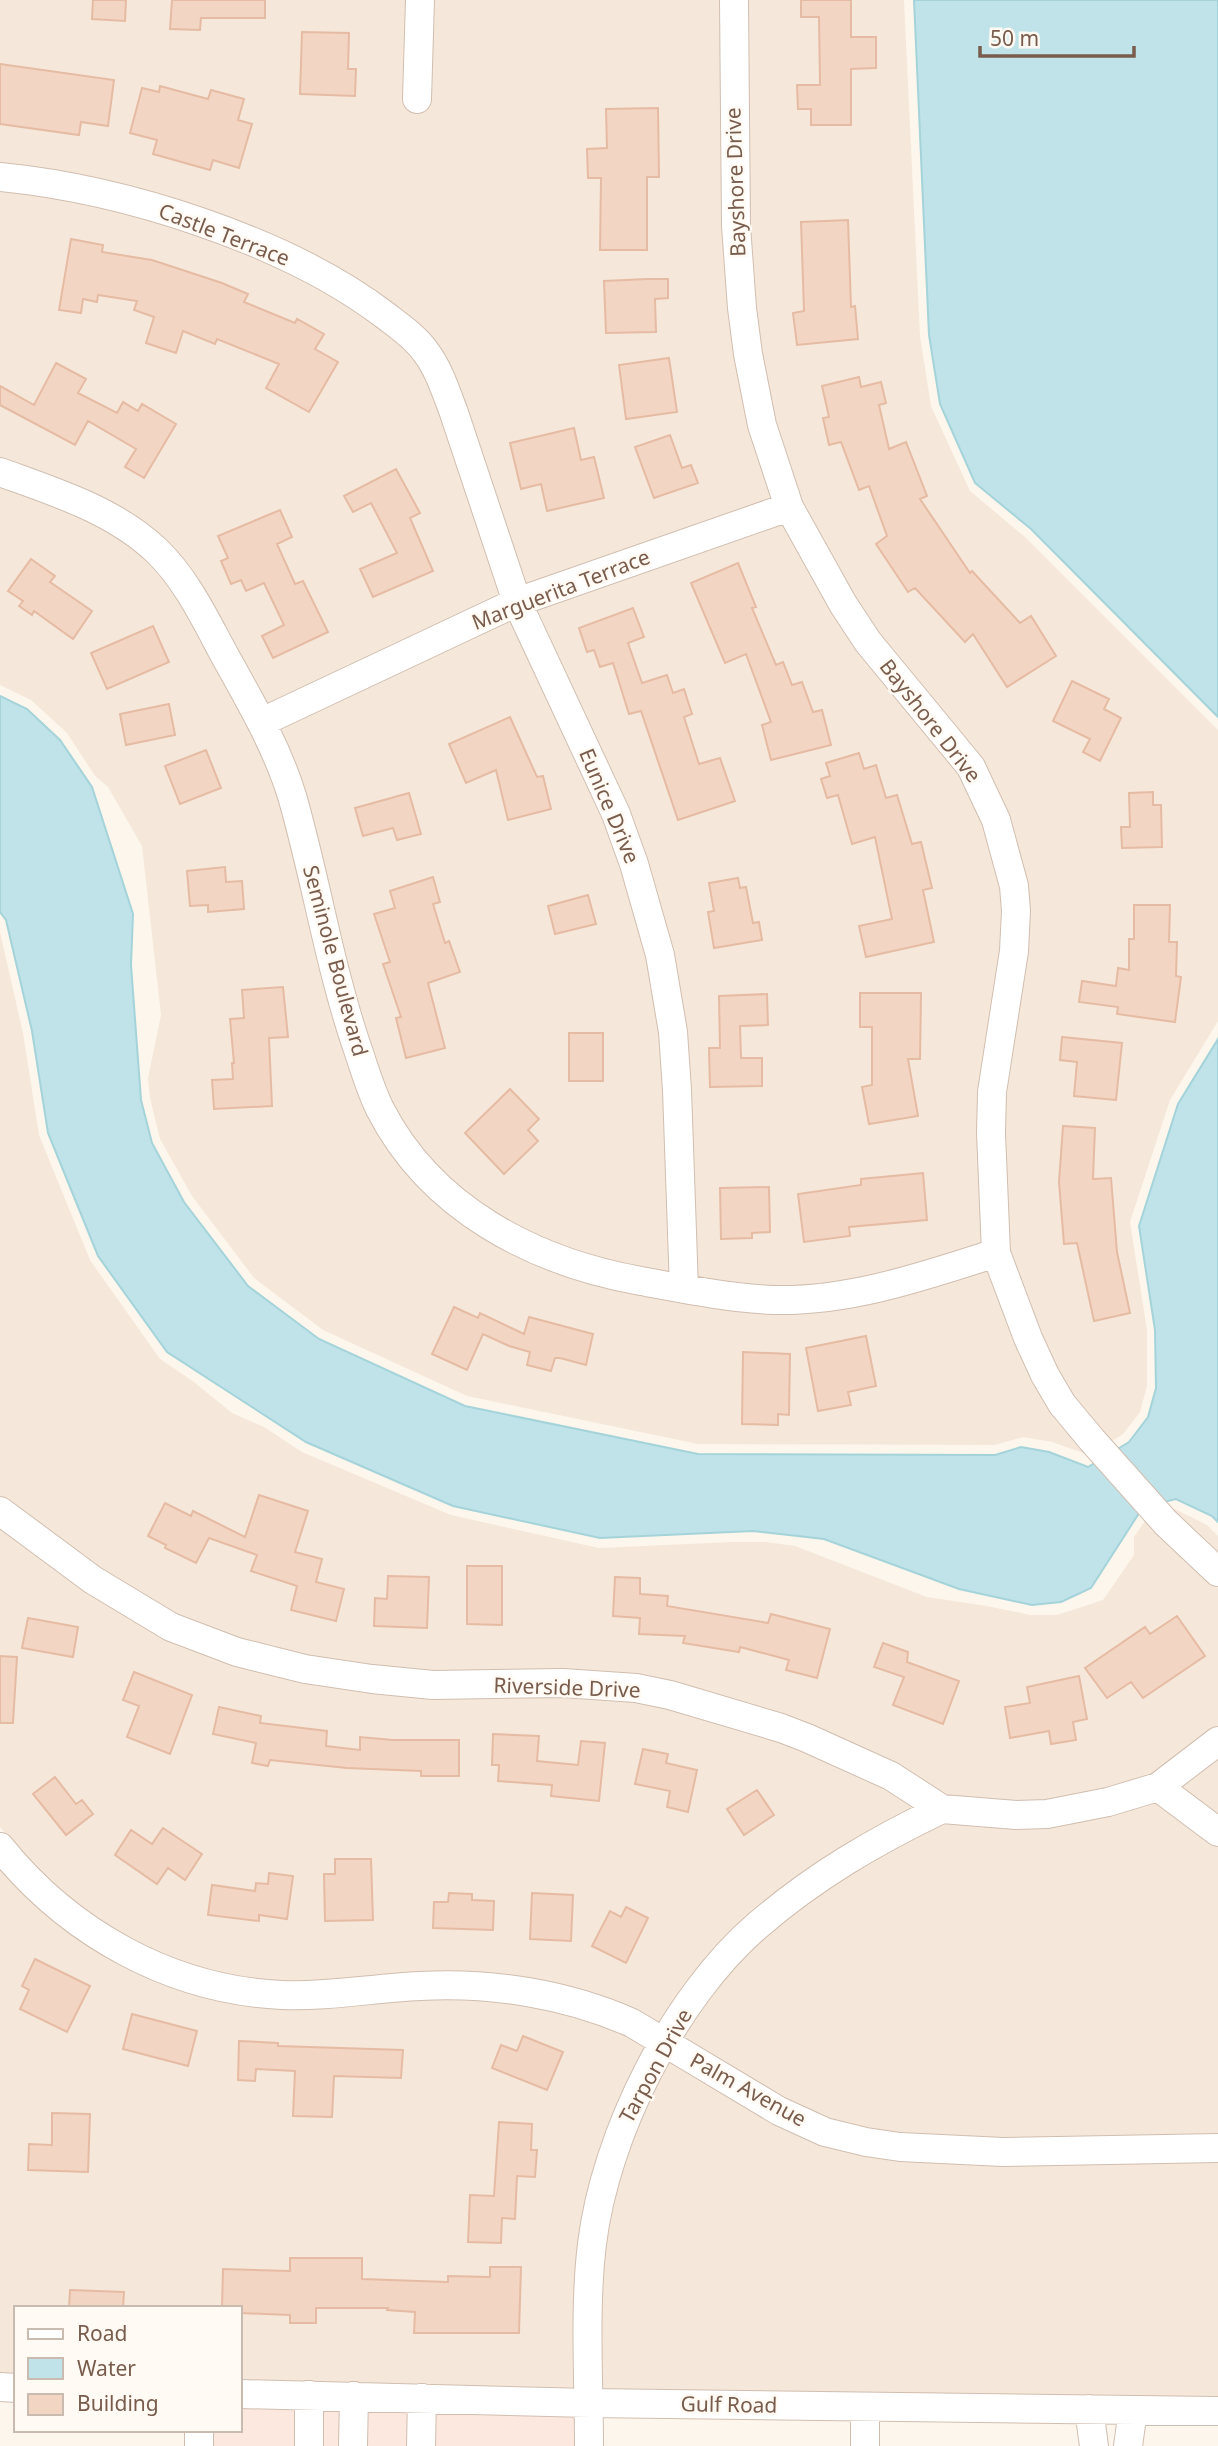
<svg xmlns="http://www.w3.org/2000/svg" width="1218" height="2446" font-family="'Noto Sans',sans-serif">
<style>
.residential{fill:#f5e8da}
.commercial{fill:#fde8e0}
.water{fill:#bfe3e8;stroke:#a5d3da;stroke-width:2}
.building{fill:#f3d5c3;stroke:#e6bba3;stroke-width:2}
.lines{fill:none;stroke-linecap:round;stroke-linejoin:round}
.minor-casing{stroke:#d1beb0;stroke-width:30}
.minor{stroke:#fff;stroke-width:28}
.labels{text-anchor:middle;stroke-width:5;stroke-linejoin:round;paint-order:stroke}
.street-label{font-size:21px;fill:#7a5c4d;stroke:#fffaf3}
</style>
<rect width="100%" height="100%" fill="#fdf6ec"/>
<path class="residential" d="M0 0H409L406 110 427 111 430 0H723L775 499 523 587 464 409 381 298 0 166Z
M744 0H904L920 336 931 406 970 491 1025 537 1218 730V1021L1170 1100 1130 1222 1147 1330V1386L1140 1412 1123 1434 1109 1443 1071 1396 1054 1369 1006 1250 1001 1133 1024 883 799 502 772 421 758 352 746 225Z
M0 189 72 200 127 212 237 248 282 269 369 317 417 357 433 387 504 595 266 707 193 578 0 460Z
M0 485 71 511 112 532 149 560 175 592 252 727 278 788 334 1010 443 1206 674 1299 990 1267 1089 1455 1052 1442 1023 1437 994 1445 698 1444 467 1396 323 1330 254 1278 192 1196 160 1139 150 1098 148 1078 161 1015 142 846 108 787 95 776 67 733 31 700 0 685Z
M784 521 963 774 986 825 1006 912 985 1244 903 1270 837 1283 776 1288 694 1279 683 1030 532 609Z
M512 617 607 819 649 958 662 1034 673 1275 603 1262 511 1225 456 1187 409 1138 378 1075 276 728Z
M0 932 23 1033 39 1135 90 1260 160 1359 194 1382 232 1413 264 1427 302 1452 451 1515 599 1548 731 1542H766L795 1546 927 1597 987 1606 1030 1615H1057L1103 1600 1134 1555V1537L1147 1518 1218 1588V1726L1192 1748 1158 1773 1156 1771 1152 1777 1073 1798 1016 1803 949 1798 948 1794 943 1796 785 1717 307 1657 239 1641 175 1616 98 1569 0 1496Z
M1175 1509 1207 1525 1218 1536V1556L1170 1511Z
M0 1525 166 1638 562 1695 634 1700 667 1706 778 1739 886 1787 918 1808 895 1818 661 2028 636 2012 313 1983 235 1978 170 1960 115 1932 54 1890 0 1827Z
M1218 1756V1817L1177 1788Z
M1156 1800 1218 1846V2136L1004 2140 901 2135 828 2120 783 2100 680 2039 714 1990 763 1935 842 1874 941 1822 946 1825 948 1822Z
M0 1865 134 1969 422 1997 477 1998 546 2008 604 2023 649 2048 614 2116 578 2390 240 2382V2308H16V2376H0Z
M667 2059 821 2143 1218 2160V2399L599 2391 600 2281 618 2170Z"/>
<path class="commercial" d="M240 2406 578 2416V2446H185L186 2430H240Z"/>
<path class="water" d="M914 0H1218V717L1031 529 975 483 940 404 929 335Z
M0 696 27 709 60 740 92 787 133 914 131 965 141 1100 152 1143 184 1202 248 1286 319 1339 465 1406 698 1454 995 1455 1021 1447 1049 1452 1088 1467 1129 1442 1148 1417 1156 1388 1155 1330 1139 1226 1178 1104 1218 1039V1522L1212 1516 1176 1499 1143 1507 1091 1588 1061 1602 1032 1605 959 1589 824 1539 753 1531 600 1538 453 1506 306 1442 167 1352 98 1256 48 1133 32 1031 6 920 0 912Z"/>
<path class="building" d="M93 0H126L125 21 92 19Z
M172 0H265V18H201L200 30 170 29Z
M801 0H851V37H876V68L851 69V125H811V109H798L797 85H820L819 17H801Z
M302 32 349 33 348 69H356L355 96 300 94Z
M0 64 114 80 108 126 81 122 79 135 0 124Z
M160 86 208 99 211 90 244 99 238 120 252 124 239 168 213 160 210 170 153 154 157 140 130 133 142 88 159 92Z
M658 108 659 177H647V250H600L601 178H588L587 149 607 148 606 109Z
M848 220 851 307 855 306 858 339 797 345 793 313 804 311 801 222Z
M71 239 103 245 102 252 152 260 222 283 248 294 244 302 295 323 297 319 324 334 315 349 338 362 309 412 266 388 279 364 217 339 215 344 183 331 176 353 146 343 154 317 134 310 137 301 98 295 97 302 83 299 81 313 59 310Z
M647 279H668V298L655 299 656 332 606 333 604 281Z
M669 358 677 412 626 419 619 365Z
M56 363 86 379 78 393 117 413 123 402 138 411 142 404 176 424 144 478 125 467 136 449 88 421 75 445 0 405V386L34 405Z
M859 377 861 387 881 382 886 403 879 405 889 449 906 442 927 496 920 499 970 573 972 571 1020 623 1031 616 1056 656 1007 687 973 634 965 642 915 588 908 592 876 544 887 536 869 486 859 490 841 442 829 445 823 418 829 417 822 386Z
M574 428 581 460 594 457 604 498 547 511 541 484 521 489 510 443Z
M670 435 682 468 691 465 698 483 654 498 635 447Z
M396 469 420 513 410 518 433 571 373 597 360 569 397 553 371 503 353 512 344 496Z
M280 510 292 537 277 544 295 584 303 581 328 632 273 658 262 636 284 625 264 583 246 591 241 580 231 584 221 561 228 558 218 536Z
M31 559 55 576 50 582 92 611 73 639 34 611 32 615 19 606 23 601 8 591Z
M738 563 756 607 752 608 776 665 783 662 792 685 802 682 813 712 822 710 831 745 771 760 762 725 771 722 746 654 725 663 691 583Z
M633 608 644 637 628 643 642 683 667 675 673 693 684 689 692 714 684 717 699 764 720 758 735 801 678 820 641 711 629 714 613 663 600 667 594 650 587 652 579 628Z
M153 626 169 662 107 689 91 653Z
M1072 681 1109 699 1104 709 1121 718 1100 761 1083 752 1090 739 1053 721Z
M169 704 175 735 126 745 120 714Z
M510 717 537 777 543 776 551 809 508 820 496 770 466 783 449 744Z
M206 750 221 788 180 804 165 766Z
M859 753 864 769 876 765 886 798 897 795 912 844 921 842 932 888 923 890 934 942 866 957 859 926 892 919 875 837 852 844 838 795 827 798 821 779 830 776 826 763Z
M1153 792V805H1161L1162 847 1122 848 1121 827H1130L1129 793Z
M409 793 421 834 397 840 393 828 363 836 355 808Z
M225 867 226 882 242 881 244 909 208 912V905L190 906 187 871Z
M433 877 440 902 433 904 445 943 449 941 460 972 428 983 445 1048 406 1058 396 1018 401 1017 383 964 390 962 374 914 395 908 390 891Z
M738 878 740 888 746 887 753 923 759 922 762 940 714 948 708 912 714 911 709 883Z
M588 895 596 924 555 934 548 906Z
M1134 905H1170L1169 942H1177L1176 976 1181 977 1175 1022 1117 1014 1118 1007 1079 1002 1082 981 1116 986 1118 968 1129 970V939H1134Z
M283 987 288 1037 269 1038 272 1106 214 1109 212 1080 233 1079 232 1063H234L230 1019 244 1018 242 990Z
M860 993H921L920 1059H908L918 1116 869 1124 862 1087 872 1085V1027H860Z
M767 994 768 1025 740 1026 741 1058H762V1086L710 1087 709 1048H720L719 996Z
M569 1033H603V1081H569Z
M1062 1037 1122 1043 1116 1100 1074 1096 1077 1062 1060 1060Z
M510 1089 539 1119 528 1130 538 1141 504 1174 465 1133Z
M1063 1126 1095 1128 1093 1179 1111 1178 1117 1252 1130 1313 1094 1321 1077 1243 1064 1244 1059 1182Z
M923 1173 927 1220 849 1227 850 1236 804 1242 798 1194 861 1185V1179Z
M769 1187 770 1232 752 1233V1238L721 1239 720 1188Z
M454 1307 478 1318 480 1313 524 1334 529 1317 593 1334 586 1365 560 1358H555L551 1371 527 1365 530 1352 509 1346 483 1334 467 1370 432 1354Z
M866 1336 876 1386 848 1392 851 1405 818 1411 806 1348Z
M743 1352 790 1354 789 1415 778 1414V1425L742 1424Z
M259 1495 308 1511 295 1552 322 1559 316 1582 344 1589 336 1621 291 1610 297 1586 251 1571 257 1555 209 1538 196 1563 165 1548 166 1545 148 1536 165 1503 191 1516 193 1511 245 1537Z
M467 1566H502V1625L467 1624Z
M388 1576 429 1577 427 1628 374 1626 375 1598 387 1599Z
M615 1577 640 1578V1594L668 1596 667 1606 768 1623 771 1614 830 1629 817 1678 786 1670 789 1660 740 1647 739 1652 683 1643 685 1636 639 1634 640 1618 613 1616Z
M1177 1616 1205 1656 1143 1698 1131 1682 1107 1698 1085 1668 1145 1627 1150 1634Z
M28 1618 78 1627 73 1657 22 1648Z
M883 1643 908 1652 907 1662 959 1681 943 1724 893 1705 904 1677 874 1667Z
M0 1656 17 1657 13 1723H0Z
M134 1672 192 1695 170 1754 127 1737 139 1706 123 1700Z
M1079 1676 1087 1719 1073 1722 1076 1740 1051 1744 1049 1731 1010 1738 1005 1707 1030 1703 1027 1687Z
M219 1707 261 1716 260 1723 327 1731 326 1746 360 1750V1737L393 1740H459V1776H421V1771L347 1768 270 1760 268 1766 252 1763 256 1743 213 1734Z
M493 1734 539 1736 537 1761 578 1765 581 1741 605 1743 599 1801 551 1796 552 1785 498 1781 499 1765H492Z
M643 1749 668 1754 666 1763 697 1770 688 1812 667 1807 670 1791 635 1784Z
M55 1777 76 1804 82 1800 93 1814 66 1835 33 1794Z
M757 1790 774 1815 744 1835 727 1809Z
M163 1828 202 1854 185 1880 168 1868 157 1884 115 1855 131 1830 152 1844Z
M335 1859H371L373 1920 325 1921 324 1874H335Z
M269 1873 293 1876 287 1919 259 1915V1921L208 1915 212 1885 255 1891 256 1883 268 1884Z
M449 1893 472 1894V1900L494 1901 493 1930 433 1928 434 1902H448Z
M532 1893 573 1895 571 1941 530 1939Z
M626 1907 648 1918 626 1963 592 1946 610 1911 621 1917Z
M35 1959 90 1986 67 2032 20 2009 29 1990 22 1986Z
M132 2014 197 2031 188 2066 123 2049Z
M523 2036 563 2052 547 2090 492 2068 501 2045 517 2051Z
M239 2041 278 2043V2046L403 2050 401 2078 334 2076 332 2117 293 2116 295 2071 256 2069 255 2081 238 2080Z
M52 2113 90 2114 88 2172 28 2170 29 2144 52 2145Z
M499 2122 532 2124 531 2150H537L535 2177 517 2176 515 2219 502 2218 501 2243 468 2242 470 2195 494 2196Z
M290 2258H362V2279L448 2282V2276L490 2277V2267H521L519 2333H414L415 2312 387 2310 388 2308H316V2323H290V2315L240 2313V2308H222L223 2269 290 2271Z
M70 2290 124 2292 123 2308H69Z"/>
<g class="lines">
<g class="minor-casing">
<path id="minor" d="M734 0 736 226 742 308 748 354 762 425 789 507 843 604 868 642 971 767 996 820 1014 886 1016 911 1014 951 992 1092 991 1133 996 1253 1028 1338 1045 1375 1062 1404 1092 1440 1166 1523 1218 1572
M417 99 420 0
M0 177C123 189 287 240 386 316 399 326 415 337 425 351 439 369 446 392 454 413L517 602 616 814 634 864 660 955 673 1032 677 1090 684 1289
M0 472C55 492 114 510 157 551 187 580 206 621 225 656 250 701 277 747 292 796 316 879 329 965 357 1047 364 1067 370 1089 380 1109 431 1209 534 1262 641 1281 684 1289 729 1298 773 1300 850 1302 924 1276 996 1253
M262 722 517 602 789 507
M0 1511 93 1580 171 1627 237 1652 305 1669 372 1679 433 1685 563 1683 636 1688 670 1695 781 1728 807 1738 891 1776 942 1809 1016 1815 1047 1814 1108 1802 1158 1787 1218 1741
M1158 1787 1218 1832
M0 1847C69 1933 171 1990 282 1995 328 1997 374 1988 420 1986 491 1982 567 1994 632 2023L779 2111 825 2132 866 2142 900 2147 1003 2152 1218 2148
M0 2387 16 2388
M240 2394 589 2403 1218 2411
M1089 2409 1094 2446
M199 2446V2430
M309 2446V2395
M353 2446 354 2396
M421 2446 422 2398
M589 2446C589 2379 584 2310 592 2244 605 2135 674 1997 758 1925 815 1876 875 1841 942 1809
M865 2446V2407
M1128 2446 1133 2410"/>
</g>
<use href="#minor" class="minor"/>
</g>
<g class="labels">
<g class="street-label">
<text transform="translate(736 182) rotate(-92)" y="7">Bayshore Drive</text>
<text transform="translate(224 235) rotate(21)" y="7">Castle Terrace</text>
<text transform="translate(561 590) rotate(-21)" y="7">Marguerita Terrace</text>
<text transform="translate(930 721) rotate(52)" y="7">Bayshore Drive</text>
<text transform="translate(609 806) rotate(67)" y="7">Eunice Drive</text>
<text transform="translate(335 961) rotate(75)" y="7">Seminole Boulevard</text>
<text transform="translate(567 1688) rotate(2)" y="7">Riverside Drive</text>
<text transform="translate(656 2066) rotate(-61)" y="7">Tarpon Drive</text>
<text transform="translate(748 2090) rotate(29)" y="7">Palm Avenue</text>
<text transform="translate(729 2405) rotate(1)" y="7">Gulf Road</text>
</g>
</g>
<rect x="14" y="2306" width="228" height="126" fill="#fffaf3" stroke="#cabbb1" stroke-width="2"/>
<rect x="28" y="2329" width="35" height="10" fill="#ffffff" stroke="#cabbb1" stroke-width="2"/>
<text x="77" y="2341" font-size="21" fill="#7a5c4d">Road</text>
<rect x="28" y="2358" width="35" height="21" fill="#bfe3e8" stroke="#cabbb1" stroke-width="2"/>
<text x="77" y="2376" font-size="21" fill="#7a5c4d">Water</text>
<rect x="28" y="2394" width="35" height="21" fill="#f3d5c3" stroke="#cabbb1" stroke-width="2"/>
<text x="77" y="2411" font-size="21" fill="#7a5c4d">Building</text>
<path d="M980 46v10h154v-10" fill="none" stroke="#7a5c4d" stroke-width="3.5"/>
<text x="990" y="46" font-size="21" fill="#7a5c4d" stroke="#fffaf3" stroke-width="5" paint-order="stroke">50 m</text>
</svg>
